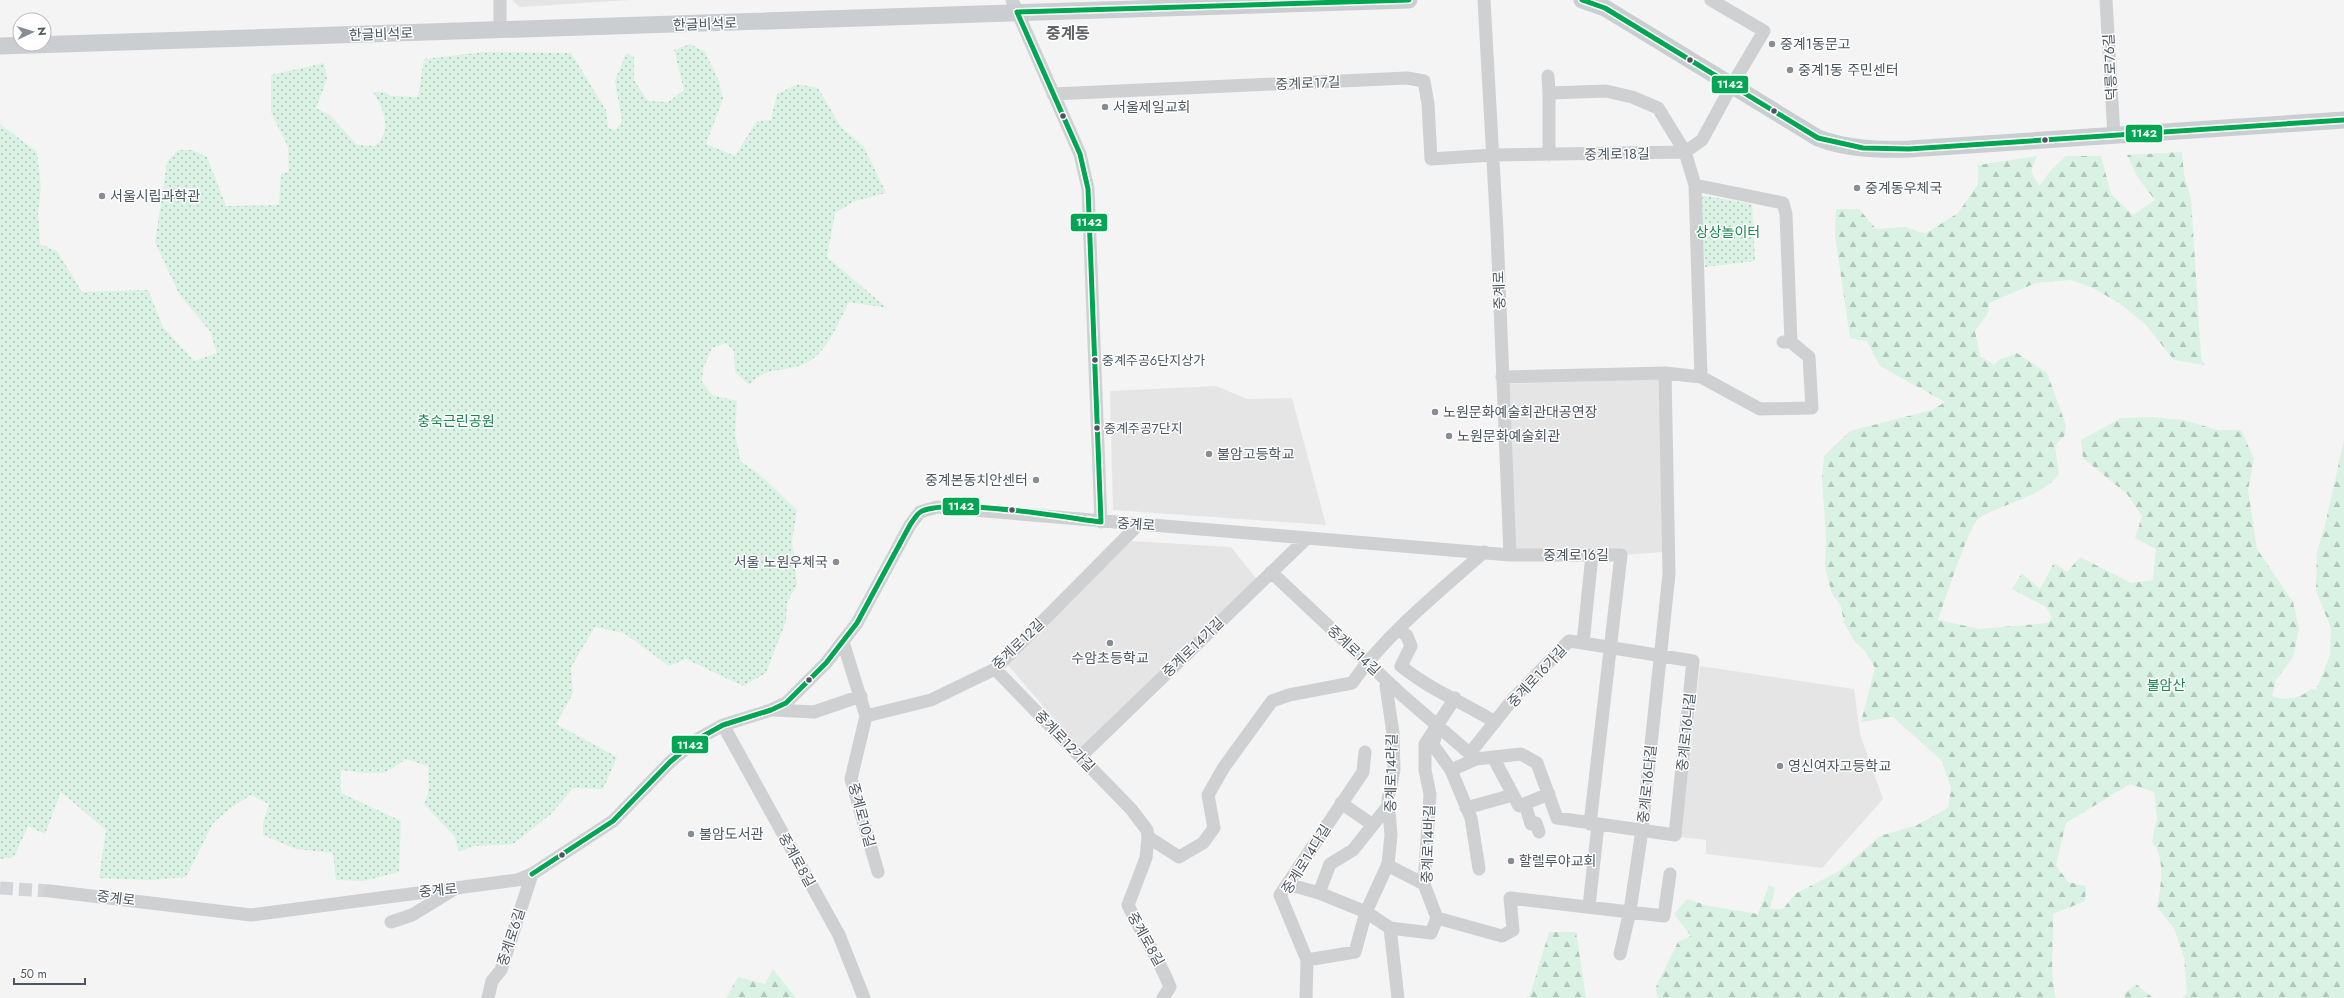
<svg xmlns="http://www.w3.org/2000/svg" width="2344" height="998" font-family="Jost,'Noto Sans KR',sans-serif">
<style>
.education{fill:#e6e5e6}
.forest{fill:url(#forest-firs)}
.park{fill:url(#park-dots)}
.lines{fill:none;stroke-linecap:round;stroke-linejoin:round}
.minor-tunnel{stroke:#d2d4d7;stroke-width:13;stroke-dasharray:13 6;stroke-linecap:butt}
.minor{stroke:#ced0d2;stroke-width:13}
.major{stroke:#caced1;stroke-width:17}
.bus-1-casing{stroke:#fff;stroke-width:8}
.bus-1{stroke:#00a651;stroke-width:5}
.poi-dot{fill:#868d94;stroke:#fff;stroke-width:1.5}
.bus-dot{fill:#4a5661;stroke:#fff;stroke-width:1.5}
.labels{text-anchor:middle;stroke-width:3;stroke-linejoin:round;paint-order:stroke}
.bus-label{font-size:13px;fill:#4a5661;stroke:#fff;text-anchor:start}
.street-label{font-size:14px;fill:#4a5661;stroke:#fff}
.poi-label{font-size:14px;fill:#4a5661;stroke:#fff;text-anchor:start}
.park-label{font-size:14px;fill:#17864f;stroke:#fff}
.quarter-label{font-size:16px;font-weight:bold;fill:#5f6368;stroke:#fff}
.line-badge{stroke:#fff;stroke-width:1.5}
.badge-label{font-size:11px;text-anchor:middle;font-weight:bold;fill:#fff}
</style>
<defs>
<pattern id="forest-firs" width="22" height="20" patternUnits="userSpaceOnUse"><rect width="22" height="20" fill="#d9f2e3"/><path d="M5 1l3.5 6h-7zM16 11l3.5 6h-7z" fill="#b2c7bb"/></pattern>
<pattern id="park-dots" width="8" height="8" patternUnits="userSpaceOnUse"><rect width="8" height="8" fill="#d9f2e3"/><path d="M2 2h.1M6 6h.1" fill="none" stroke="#b2c7bb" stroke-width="1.8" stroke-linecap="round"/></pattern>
</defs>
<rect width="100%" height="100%" fill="#f4f4f4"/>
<path class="education" d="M512 0H631L520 7Z
M1659 379 1664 552 1621 555 1513 552 1507 384Z
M1216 386 1247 399 1292 398 1326 525 1113 510 1110 391Z
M1131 541 1231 547 1259 582 1081 750 1007 664Z
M1700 666 1854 689 1860 734 1883 799 1822 868 1706 854V840L1681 837Z"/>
<path class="forest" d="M2182 152 2184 175 2191 198 2201 356 2204 365 2174 360 2145 324 2119 303 2093 288 2071 280 2036 283 1989 303 1988 314 1975 331 1980 356 1994 365 1998 360 2017 353 2047 373 2066 425 2065 435 2055 446 2059 474C2039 499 2005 502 1979 518 1969 525 1944 604 1938 620L1980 629 2048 623 2052 618 2046 607 2012 589 2022 573 2040 589 2054 563 2067 572 2080 557 2131 583 2153 580 2156 549 2135 538 2142 516 2127 494 2083 458 2081 440 2121 418 2152 417 2184 420 2217 430H2241L2254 459 2248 490 2257 549 2293 602 2299 629 2293 657 2276 680 2272 696C2287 701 2299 699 2311 689L2316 690 2330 655 2331 628 2316 591 2317 552 2325 525 2344 440V998H2182L2187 994 2184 957 2174 928 2157 907C2161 886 2166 858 2152 842L2157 818 2154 792 2130 784 2066 823 2056 865 2068 882 2086 886 2085 901 2053 914C2054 941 2049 973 2056 998H1657L1656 987 1678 942 1691 936 1674 914 1687 899 1709 906 1758 914 1769 885 1775 888 1770 909H1783L1795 894 1841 870 1880 836 1917 825 1948 808 1951 788 1942 761 1893 717 1861 722 1875 668 1865 651 1855 642 1844 623 1841 606 1832 594 1825 567 1826 538 1822 479 1824 456 1850 431 1932 410 1945 402 1880 366 1867 341 1850 338 1835 235 1836 209H1859L1876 229 1906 227 1925 234 1958 213 1978 184V165L2037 156 2031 171 2039 186 2052 169 2066 156H2101L2111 194 2133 215 2155 200 2138 178 2127 155Z
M1549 932H1576L1586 998H1526L1530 995Z
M773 969 796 998H726L738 977 765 984Z
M2136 984 2153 998H2125L2124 994Z"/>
<path class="park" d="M690 44 705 52 719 81 723 99 706 144 735 156 757 121 771 120 777 94 798 84 818 88 841 127 864 147 886 193 855 201 835 213 827 257 887 308 849 302C837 324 826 358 799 366 776 373 768 366 749 385L735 372 734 351 726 343 712 348 703 369 702 382 712 395 737 401 735 434 741 462C763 474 778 494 797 510L792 541 797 585 787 602 786 621 766 673 743 686 686 659 669 666 624 633 595 627 571 667 573 693 556 724 617 757 603 789 573 788 551 814 513 844 474 846 459 852 455 837 424 804 429 790 428 766 406 759 385 773H364L341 770V793L401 821 399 872 363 881 336 880 333 853 296 849 263 835V823L269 804 251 795 232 807 213 823 186 877 152 880 99 878 106 830 61 792 45 834 28 826 14 857 0 859V124L37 152 41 188 38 212 40 244 57 251 82 292 148 290 163 327 194 361 217 353 210 331 179 294 155 242 167 162 178 150H192L207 157 226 206 279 205 281 174 289 171 288 147 271 112V75L324 63 327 79 316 108 330 115 357 145 375 146C393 131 384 109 373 92H385L391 96 418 97 424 59 484 52 571 53 606 110 608 127 615 131 622 121 615 81 626 53 634 57V80L648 101 668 102 684 90 674 50Z
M1700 195 1752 204 1755 261 1705 267Z"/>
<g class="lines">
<path class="minor-tunnel" d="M0 888 50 891"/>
<path class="minor" d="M500 0V31
M1012 0 1080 154 1088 189 1101 522
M2106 0 2114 135
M1548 76 1549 93
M1053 94 1407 78 1424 81 1428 104 1431 159 1493 155 1685 152 1702 140 1732 85 1764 31 1711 0
M1549 155V93L1606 91 1632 97 1658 108 1685 152 1695 185 1783 203 1786 214 1791 342
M1695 185 1701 377
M1665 373 1701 377 1760 409 1812 408 1809 357 1791 342H1783
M1502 377 1665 373 1669 574 1642 830 1630 911 1620 954
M1510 555H1621L1590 824
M1271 572 1402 695 1476 759 1521 754 1537 763 1557 818 1675 835 1693 661 1583 643
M1399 629 1407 636 1411 646 1401 666C1429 689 1464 703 1495 722
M843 642 866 716 851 779 878 872
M995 669 1131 809 1147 830 1148 837 1146 858 1128 905C1141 933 1159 958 1170 987L1163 998
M1387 682 1386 686 1393 733 1394 770 1388 799 1391 835 1388 864 1366 912 1390 928
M1455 698 1425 744V770L1430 794 1424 884 1437 918 1502 936 1513 930 1510 898 1664 916 1670 874
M774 710 814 712 861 696
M866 716 931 700 995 669 1139 524
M723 725 839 935 864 998
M1437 729 1433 745 1451 770 1471 818 1479 869
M1470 753 1513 699 1569 641 1583 643 1592 555
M1080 757 1307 538
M1493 757 1519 806 1549 794
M1451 770 1476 759
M1341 803 1373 825
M1525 804 1531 824 1536 823 1539 832
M1466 808 1513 795
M1148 837 1179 857 1203 843 1214 828 1208 795 1224 767 1272 701 1289 695 1352 683C1388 632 1438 593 1484 552
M1387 865 1424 884
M1287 884 1319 893 1366 912 1355 952 1307 960
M50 891 251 915 517 880 532 874 613 821 670 762 696 740 723 725 771 710 786 703 826 663 857 623 910 525 920 512 937 507 1510 555 1497 232 1484 0
M1319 893 1330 864 1353 850 1388 806
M1589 906 1598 825
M391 922 412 915 453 890
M1390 928 1398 998
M1390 928 1431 933 1437 918
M488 998 492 981 501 970 532 874
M1306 998 1307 960 1280 895 1363 772 1365 752"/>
<path class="major" d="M1582 0 1605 8 1818 138C1847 149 1878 150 1909 149L2344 120
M0 46 1409 0"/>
<g class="bus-1-casing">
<path id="bus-1" d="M1582 0 1605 8 1818 138 1863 148 1909 149 2344 120
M532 874 613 821 670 762 696 740 723 725 771 710 786 703 826 663 857 623 910 525C913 521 917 513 922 511 954 498 1062 517 1101 522L1088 189 1080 154 1017 12 1409 0"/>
</g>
<use href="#bus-1" class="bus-1"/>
</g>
<g class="poi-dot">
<circle cx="1772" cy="44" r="4"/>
<circle cx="1790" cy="70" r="4"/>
<circle cx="1105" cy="107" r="4"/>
<circle cx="1857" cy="188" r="4"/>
<circle cx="102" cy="196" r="4"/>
<circle cx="1435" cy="412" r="4"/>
<circle cx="1449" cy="436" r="4"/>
<circle cx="1209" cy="454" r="4"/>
<circle cx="1036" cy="480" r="4"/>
<circle cx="836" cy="562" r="4"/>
<circle cx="1110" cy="643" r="4"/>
<circle cx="1780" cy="766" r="4"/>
<circle cx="691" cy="834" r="4"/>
<circle cx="1511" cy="861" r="4"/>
</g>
<g class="bus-dot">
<circle cx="1690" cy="60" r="3.5"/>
<circle cx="1774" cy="111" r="3.5"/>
<circle cx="1063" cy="116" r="3.5"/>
<circle cx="2045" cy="140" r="3.5"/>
<circle cx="1095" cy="360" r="3.5"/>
<circle cx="1097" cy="428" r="3.5"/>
<circle cx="1012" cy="510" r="3.5"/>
<circle cx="809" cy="680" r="3.5"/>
<circle cx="562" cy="855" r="3.5"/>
</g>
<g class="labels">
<g class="bus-label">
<text x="1102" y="365">중계주공6단지상가</text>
<text x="1104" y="433">중계주공7단지</text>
</g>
<g class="street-label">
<text transform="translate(705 24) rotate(-2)" y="5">한글비석로</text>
<text transform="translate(381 34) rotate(-2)" y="5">한글비석로</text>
<text transform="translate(2110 67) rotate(-93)" y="5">덕릉로76길</text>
<text transform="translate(1308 83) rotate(-2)" y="5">중계로17길</text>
<text transform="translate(1617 154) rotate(-1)" y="5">중계로18길</text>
<text transform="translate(1499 290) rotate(-92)" y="5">중계로</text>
<text transform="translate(1136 524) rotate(4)" y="5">중계로</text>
<text x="1576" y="560">중계로16길</text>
<text transform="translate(1018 644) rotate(-44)" y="5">중계로12길</text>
<text transform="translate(1193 647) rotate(-44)" y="5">중계로14가길</text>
<text transform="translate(1354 650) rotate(43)" y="5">중계로14길</text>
<text transform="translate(1537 676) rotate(-47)" y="5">중계로16가길</text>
<text transform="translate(1686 732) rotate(-84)" y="5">중계로16나길</text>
<text transform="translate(1065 741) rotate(46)" y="5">중계로12가길</text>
<text transform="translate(1391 773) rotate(-89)" y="5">중계로14라길</text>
<text transform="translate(1647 784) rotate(-84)" y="5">중계로16다길</text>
<text transform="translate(862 815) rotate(75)" y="5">중계로10길</text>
<text transform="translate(1428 844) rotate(-88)" y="5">중계로14바길</text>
<text transform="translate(1306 859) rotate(-58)" y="5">중계로14다길</text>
<text transform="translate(797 860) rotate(61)" y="5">중계로8길</text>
<text transform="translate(438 890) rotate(-5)" y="5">중계로</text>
<text transform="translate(116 898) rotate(7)" y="5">중계로</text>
<text transform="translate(511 937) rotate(-72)" y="5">중계로6길</text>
<text transform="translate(1146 939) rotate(61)" y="5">중계로8길</text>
</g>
<g class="poi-label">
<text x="1780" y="49">중계1동문고</text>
<text x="1798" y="75">중계1동 주민센터</text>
<text x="1113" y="112">서울제일교회</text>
<text x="1865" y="193">중계동우체국</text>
<text x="110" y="201">서울시립과학관</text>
<text x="1443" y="417">노원문화예술회관대공연장</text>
<text x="1457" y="441">노원문화예술회관</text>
<text x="1217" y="459">불암고등학교</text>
<text x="1028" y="485" text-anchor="end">중계본동치안센터</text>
<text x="828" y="567" text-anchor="end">서울 노원우체국</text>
<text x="1110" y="663" text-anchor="middle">수암초등학교</text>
<text x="1788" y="771">영신여자고등학교</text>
<text x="699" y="839">불암도서관</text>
<text x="1519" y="866">할렐루야교회</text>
</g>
<g class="park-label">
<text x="1728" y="237">상상놀이터</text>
<text x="456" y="426">충숙근린공원</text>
<text x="2166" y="690">불암산</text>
</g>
<g class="quarter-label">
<text x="1068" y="39">중계동</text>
</g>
</g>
<g class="line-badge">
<rect x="1711" y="75" width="38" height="19" rx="4" fill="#00a651"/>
<rect x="2125" y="124" width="38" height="19" rx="4" fill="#00a651"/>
<rect x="1070" y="213" width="38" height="19" rx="4" fill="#00a651"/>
<rect x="942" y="497" width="38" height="19" rx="4" fill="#00a651"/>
<rect x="671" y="735" width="38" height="19" rx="4" fill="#00a651"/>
</g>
<g class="badge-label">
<text x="1730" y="88">1142</text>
<text x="2144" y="137">1142</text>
<text x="1089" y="226">1142</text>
<text x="961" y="510">1142</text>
<text x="690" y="749">1142</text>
</g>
<g transform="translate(32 32) rotate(86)"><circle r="19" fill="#ffffff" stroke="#b7bbc0"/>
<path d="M0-3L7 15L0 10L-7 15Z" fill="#868d94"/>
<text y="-6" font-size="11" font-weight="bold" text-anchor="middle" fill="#4a5661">N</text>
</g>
<path d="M14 978v6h71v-6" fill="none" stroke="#4a5661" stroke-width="2"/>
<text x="20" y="978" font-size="12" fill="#4a5661" stroke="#ffffff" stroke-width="3" paint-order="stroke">50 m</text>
</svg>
